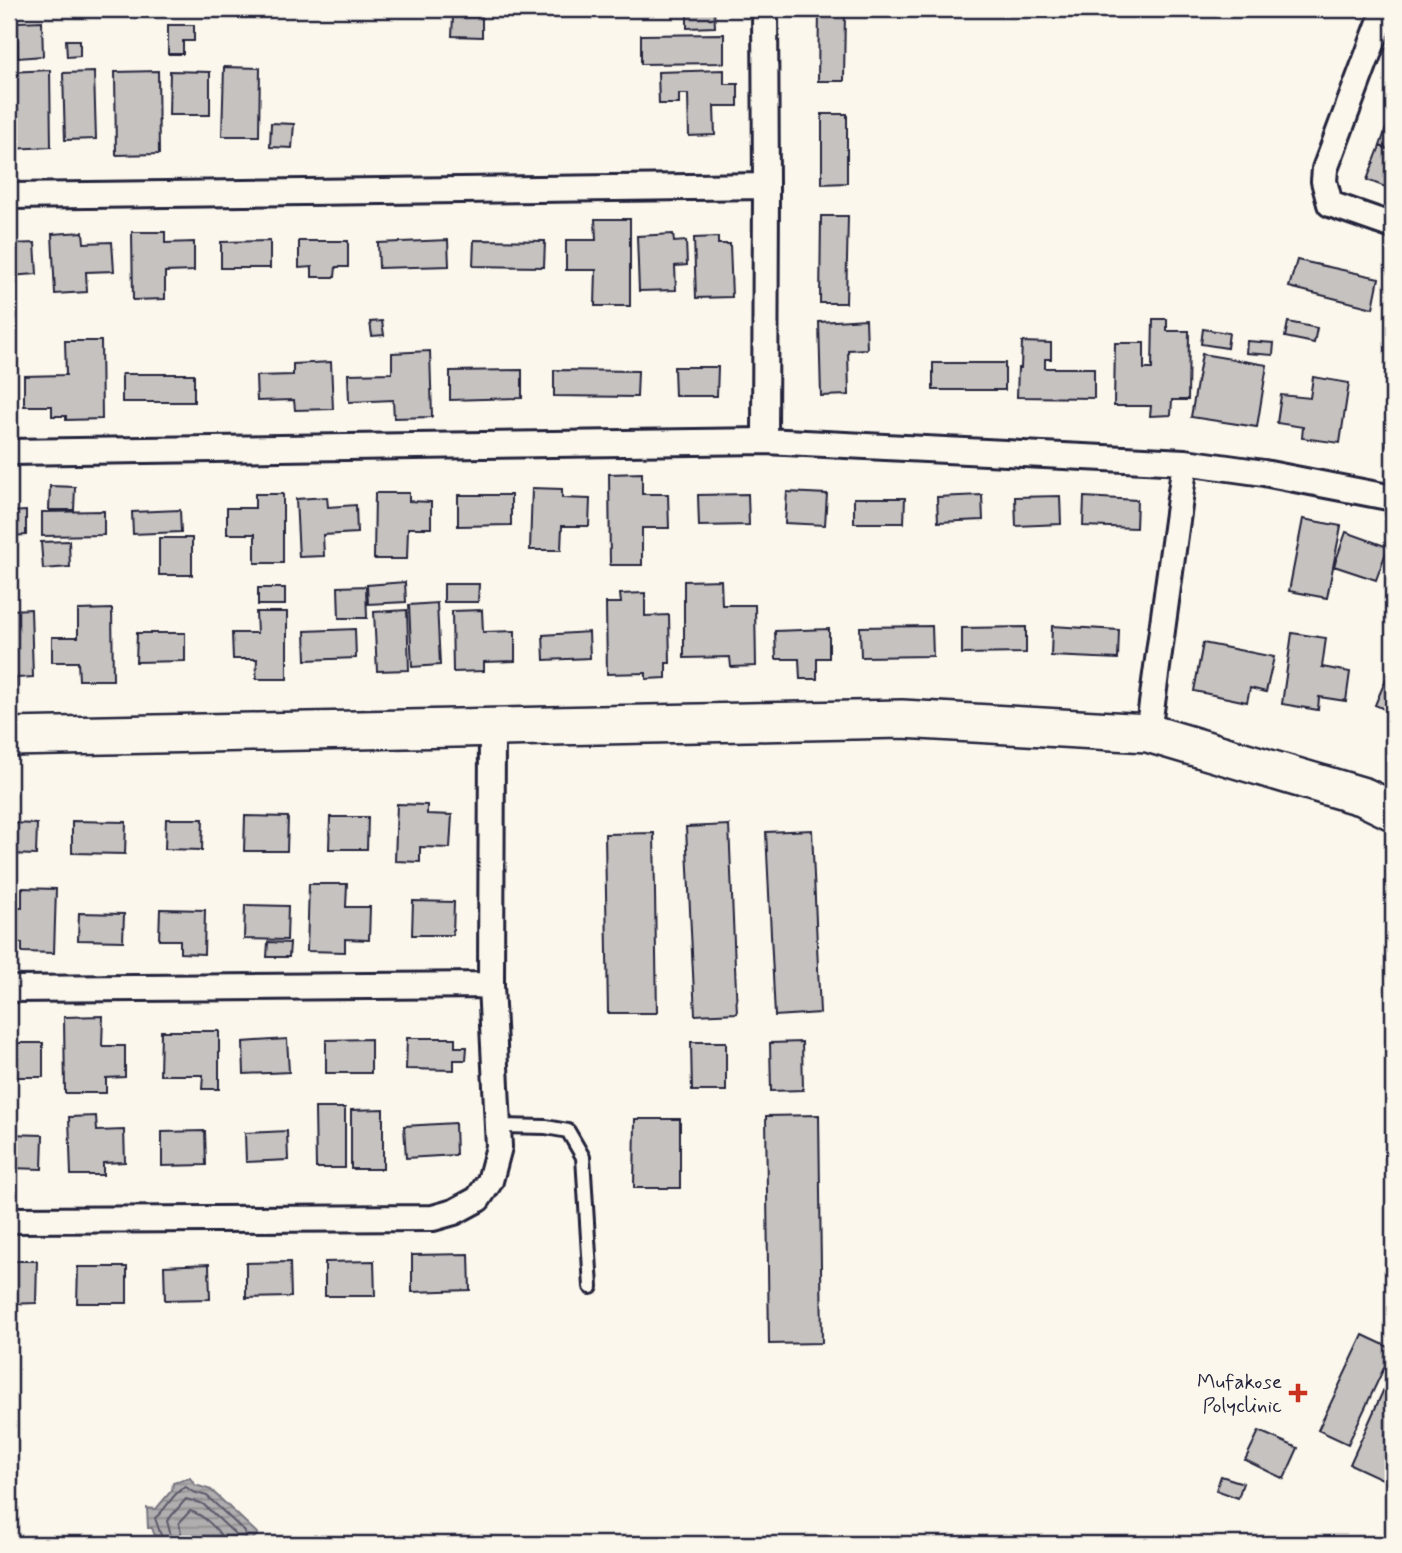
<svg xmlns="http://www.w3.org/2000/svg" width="1402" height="1553" font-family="Mynerve,sans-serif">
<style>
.water{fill:url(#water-rules);stroke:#787681;stroke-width:2}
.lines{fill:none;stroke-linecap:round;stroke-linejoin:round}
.shore{stroke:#5b5a6a;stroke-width:2}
.building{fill:#c6c2c0;stroke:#22223b;stroke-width:2}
.lane-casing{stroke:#22223b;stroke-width:18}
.street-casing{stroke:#22223b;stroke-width:30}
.secondary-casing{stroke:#22223b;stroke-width:42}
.lane{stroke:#fbf7ec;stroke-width:12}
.street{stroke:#fbf7ec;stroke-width:24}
.secondary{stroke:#fbf7ec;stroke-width:37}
.poi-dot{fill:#c8321e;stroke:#fbf7ec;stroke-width:2.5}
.labels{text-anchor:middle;stroke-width:7;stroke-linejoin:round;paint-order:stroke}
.poi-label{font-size:21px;fill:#22223b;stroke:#fbf7ec;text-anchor:end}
</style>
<defs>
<pattern id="water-rules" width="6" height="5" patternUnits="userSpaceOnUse" patternTransform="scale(1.75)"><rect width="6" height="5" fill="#b1aeb0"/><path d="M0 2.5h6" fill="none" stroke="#908d90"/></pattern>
</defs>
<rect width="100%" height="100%" fill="#fbf7ec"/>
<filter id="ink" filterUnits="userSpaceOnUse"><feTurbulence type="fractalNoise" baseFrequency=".0143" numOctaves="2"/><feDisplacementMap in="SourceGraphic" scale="14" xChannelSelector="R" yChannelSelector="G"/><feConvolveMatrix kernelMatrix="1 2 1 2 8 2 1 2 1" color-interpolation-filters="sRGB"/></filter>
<g filter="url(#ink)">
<path class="water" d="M190 1478 195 1485 211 1490 258 1534 248 1544H158L152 1528H148L147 1508 156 1509 172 1490 173 1483Z"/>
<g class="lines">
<path class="shore" d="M164 1544 155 1518C166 1510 174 1491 186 1487L193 1492 207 1496 245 1532 244 1544
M173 1544 167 1521 186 1499 203 1504 235 1534V1544
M183 1544 179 1523 190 1511C202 1514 223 1532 224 1544"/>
</g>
<path class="building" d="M687 9H714L715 27 687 28Z
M819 10H845L844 81H818Z
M453 17H482V37L452 36Z
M42 21 43 56 18 58 17 22Z
M168 25H194V41H183V54H168Z
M724 34V63L641 64V35Z
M66 40H80V56L67 57Z
M224 67 260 68 259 136H222Z
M50 70 51 147 10 149 9 72Z
M724 70V84H738V106H714L715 135 689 136 688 94H679V104H659L658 72Z
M158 71 159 154 116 155 115 72Z
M170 71 210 72V115H169Z
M94 72 96 139 65 140 63 73Z
M822 114H847V183L822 184Z
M1390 117 1393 118V151L1380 146Z
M271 123 294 124 292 148 270 147Z
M1380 146 1393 151V190L1367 180Z
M821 216H848L846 303H820Z
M595 219H630V306H595L596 270H566V240H596Z
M83 232 84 243 112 242 114 271 86 272 87 292 55 294 52 234Z
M132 232H165V243L194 242V271L165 272V299L133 300Z
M673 234 674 242 686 241 687 265 675 266 676 290 639 291 637 236Z
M718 237V244H730L732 297 696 298 694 238Z
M448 240 449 266 379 268 378 243Z
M474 240 545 241 544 267 473 266Z
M270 241V268H221V242Z
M299 241H348V267H336L335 277H312V267L299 268Z
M35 243 37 274 9 276V244Z
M1297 260 1379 278 1373 308 1289 287Z
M866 319 867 349 848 350 849 395 821 396 819 322Z
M1153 319H1167V331H1189L1188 400H1172L1171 415 1150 416 1151 406H1114L1115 343H1144V369H1152Z
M382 321 384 335 372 336 370 322Z
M1288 322 1317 328 1314 343 1285 337Z
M1203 329 1229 333 1227 348 1201 344Z
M65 341H101L102 419 66 420V416H52V406H24V376L66 375Z
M1247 341 1274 343 1273 355 1246 353Z
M1022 342 1051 343V359H1045V368H1094V398L1017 397 1018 368H1021Z
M430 351 432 417 394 418 393 400 349 402 348 374 392 373V353Z
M1202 354 1267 365 1257 427 1191 417Z
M331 362 333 409 295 410 294 400 257 401 256 376 293 375V364Z
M933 363H1005V390H933Z
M674 367H718L717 396H675Z
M522 370V398L450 400V371Z
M554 370 638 371 637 397 554 396Z
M122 374H194V402H122Z
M1313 377 1349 383 1340 443 1302 438 1303 427 1277 423 1281 395 1310 398Z
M1392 417H1393V447L1386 446Z
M642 473V494H668L669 528H642V565H610L609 474Z
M50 486 75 487 74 510H49Z
M532 488 562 489V498L590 499 589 526H562L561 550H530Z
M787 492 827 494 825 525 785 523Z
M375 493H409V501L431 502V528H408L407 559H374Z
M255 494H283V563H255V534H227V508H255Z
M748 494 749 525 699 526 698 495Z
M458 495H511V525L458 526Z
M982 495 983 520 938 522 937 497Z
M1060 496 1061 524 1016 526 1015 497Z
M327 497 328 507 356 505 357 533 323 535 324 556 299 557 296 499Z
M1084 497 1137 500 1136 528 1083 526Z
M854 498H905L904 523H854Z
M180 510 181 532 133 534 132 512Z
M26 511V535L9 536V512Z
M104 511V535L42 536V512Z
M1303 519 1341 526 1327 598 1289 591Z
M1346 532 1388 547 1376 580 1334 566Z
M159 538H192V575H159Z
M69 541 70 567 43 569 41 542Z
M721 580 722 605H755L756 666 731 667 730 657 684 658V581Z
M405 582 406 602 368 604 367 585Z
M444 584H479L478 602H444Z
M366 586 367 618H339L338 587Z
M258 588H285V605H258Z
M645 593V616L669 615 670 663H666V678L646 679V673L607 674 606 603H621L620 594Z
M437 603 440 665 412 667 409 605Z
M31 609 33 677 16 678V691H9V610Z
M112 609 113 680H79L78 662H52V637H78V610Z
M407 610 409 670 377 671 374 612Z
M482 610 483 632 515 631V661L484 662V671L453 672 452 611Z
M256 612H287V679H256L257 659H233L232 633H257Z
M932 626 933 656 861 657 860 627Z
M1052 626 1119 630 1118 659 1051 656Z
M1026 627V653L962 654V628Z
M355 629 356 658 306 660 305 631Z
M829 629V658H817V679H800L799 659H776L775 631Z
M589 632 590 658 544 660 543 635Z
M137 633H185V661L136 662Z
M1292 633 1326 638 1322 667 1350 672 1346 701 1319 697 1318 710 1282 704Z
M1203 643 1274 657 1266 692 1250 688 1247 702 1194 691Z
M1386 679 1393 682V713L1375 705Z
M397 804 427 805V814L452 815 450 848 420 847V862L395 861Z
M245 816 288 817 287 851H244Z
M330 817H368L367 849H329Z
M166 819H203L202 850 165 849Z
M72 821 126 822 125 854 72 853Z
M9 823 37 824 36 855 9 854Z
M729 825 737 1013 695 1015 686 827Z
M812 830 820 1013 775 1016 766 832Z
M654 833 657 1013H608L605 834Z
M309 884H347L346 907H370L369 940 345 939V952L307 951Z
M22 888 56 889 54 953 22 952V943L9 942V907L22 908Z
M413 901 454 902 453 935H412Z
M245 905 288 906 287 940 244 939Z
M160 909 205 910 204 954 180 953V940H159Z
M79 913 124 914 123 941 78 940Z
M268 942 290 943 289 957H267Z
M103 1016 102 1046H125V1077L106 1078V1093H65L64 1017Z
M161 1031H219V1089H202L203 1075H160Z
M407 1038H455V1047H467L466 1060H454V1070L406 1069Z
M287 1039 289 1072 244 1074 243 1042Z
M371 1039V1073H326V1040Z
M691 1042H726V1091H692Z
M802 1042 803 1090 771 1091 770 1043Z
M9 1043H43V1077H9Z
M315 1108H345V1168H316Z
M383 1109V1169H351V1110Z
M819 1115 822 1343 769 1344 766 1116Z
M96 1116 97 1131 124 1130 125 1162 103 1163V1175H71L69 1117Z
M635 1119H680V1188H634Z
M455 1123 456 1155 406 1158 404 1126Z
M205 1131 206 1165 162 1166V1132Z
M287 1131 288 1160 246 1162 245 1133Z
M9 1134 43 1135 42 1169 9 1168Z
M469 1254 470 1290 412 1292V1255Z
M9 1261H37L36 1303 9 1304Z
M374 1261 375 1296H325V1262Z
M290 1262 291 1297 246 1298V1263Z
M209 1264 210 1299 165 1300 164 1266Z
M78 1267H127V1303H77Z
M1363 1335 1393 1349 1348 1444 1318 1430Z
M1393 1369 1392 1434 1393 1484 1350 1464Z
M1259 1431 1298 1448 1284 1479 1245 1460Z
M1221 1476 1243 1483 1238 1498 1216 1490Z"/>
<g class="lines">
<g class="lane-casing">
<path id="lane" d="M497 1126 546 1127 568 1131 583 1157 591 1287"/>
</g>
<g class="street-casing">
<path id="street" d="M1385 9 1325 169 1324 181 1330 204 1393 226
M9 196 766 186 765 9
M765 441 766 186
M9 452 765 441 1185 462 1264 473 1393 498
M1148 733 1185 462
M9 989 491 985
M9 1220 433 1218 454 1212 478 1199 490 1181 499 1147 491 985 492 727"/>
</g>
<g class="secondary-casing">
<path id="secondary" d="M9 737 902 719 1148 733 1364 797 1393 811"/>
</g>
<use href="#lane" class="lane"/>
<use href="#street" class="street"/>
<use href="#secondary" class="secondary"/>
</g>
</g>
<path class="poi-dot" d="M1294.5 1382.5h7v7h7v7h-7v7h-7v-7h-7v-7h7z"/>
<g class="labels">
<g class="poi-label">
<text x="1282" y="1388">Mufakose<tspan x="1282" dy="24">Polyclinic</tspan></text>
</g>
</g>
<rect width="1402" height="1553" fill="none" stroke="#fbf7ec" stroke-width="35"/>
<rect x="18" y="18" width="1367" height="1518" fill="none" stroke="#22223b" stroke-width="2.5" filter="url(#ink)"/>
</svg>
